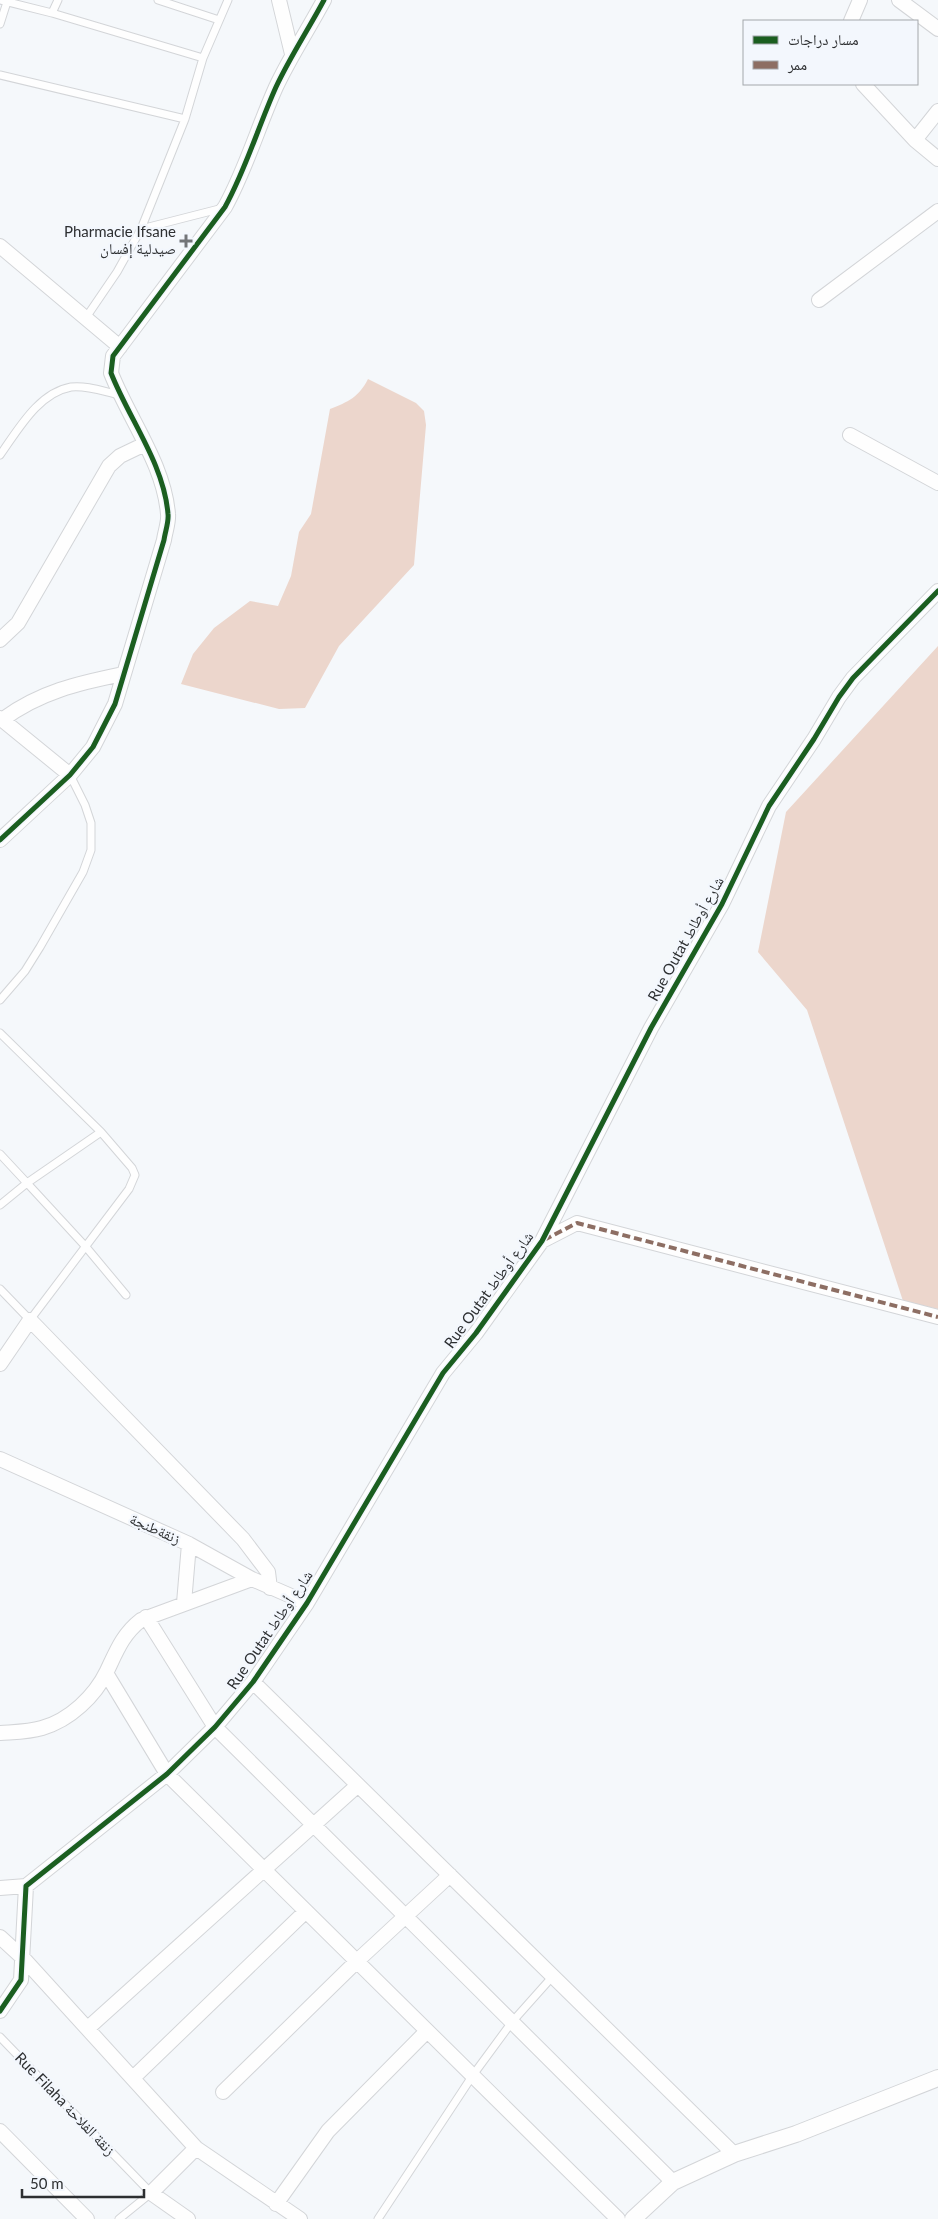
<svg xmlns="http://www.w3.org/2000/svg" width="938" height="2219" font-family="Lato,'Noto Naskh Arabic',sans-serif">
<style>
.green{fill:#ecd6cc}
.lines{fill:none;stroke-linecap:round;stroke-linejoin:round}
.service-casing{stroke:#d3d5d8;stroke-width:9}
.minor-casing{stroke:#d3d5d8;stroke-width:16}
.tertiary-casing{stroke:#d3d5d8;stroke-width:18}
.service{stroke:#fefefe;stroke-width:7}
.minor{stroke:#fefefe;stroke-width:14}
.tertiary{stroke:#fefefe;stroke-width:16}
.quiet{stroke:#8d6e63;stroke-width:4;stroke-dasharray:8 4;stroke-linecap:butt}
.cycleway-casing{stroke:#f3f7fd;stroke-width:8}
.cycleway{stroke:#1b5e20;stroke-width:5}
.poi-dot{fill:#737578;stroke:#f3f7fd;stroke-width:2}
.labels{text-anchor:middle;stroke-width:4.5;stroke-linejoin:round;paint-order:stroke}
.poi-label{font-size:15px;fill:#2d2f31;stroke:#f3f7fd;text-anchor:end}
.street-label{font-size:15px;fill:#2d2f31;stroke:#f3f7fd}
</style>
<rect width="100%" height="100%" fill="#f5f8fb"/>
<path class="green" d="M368 379 416 403 424 411 426 425 414 565 339 646 305 708 279 709 181 684 193 654 214 628 250 601 278 606 291 576 299 532 311 514 330 409C348 402 359 397 368 379Z
M938 646V1309L903 1301 807 1010 758 952 786 812Z"/>
<g class="lines">
<g class="service-casing">
<path id="service" d="M0 0 52 13 203 58
M158 0 219 20
M52 13 58 0
M0 24 7 2
M0 75 185 119
M141 229 223 208
M85 319 117 272 141 229 185 119 203 58 228 0
M0 455C18 430 38 393 71 387 87 385 105 392 120 395
M0 1000 25 971 40 947 83 872 91 850V823L85 805 70 775
M0 1033 101 1132 132 1168 135 1175 129 1189 30 1320 0 1289
M101 1132 27 1183 86 1247 126 1295
M0 1154 27 1183 0 1205
M0 2037 151 2193 119 2219
M378 2219 473 2075 512 2022 553 1976"/>
</g>
<g class="minor-casing">
<path id="minor" d="M279 0 292 54
M899 0 938 29
M851 21 860 0
M863 84 915 140 938 159
M915 140 938 111
M0 246 120 347
M819 300 938 211
M850 435 938 483
M0 640 18 623 109 466 120 456 145 444
M0 718 70 775
M2 720C39 692 79 683 123 674
M0 840 70 775 93 747 115 704 164 540C165 532 169 522 168 514 164 464 129 419 111 373L113 356 225 207C246 169 258 127 276 87 290 57 308 30 324 0
M542 1241 577 1223 938 1317
M0 1364 30 1320 243 1539 268 1572 270 1588
M0 1459 189 1544 252 1579 307 1603
M184 1603 189 1544
M146 1617 215 1727 673 2182
M106 1673 167 1774 618 2219
M253 1682 734 2154
M0 1733C13 1732 29 1732 42 1728 70 1720 95 1696 107 1671 117 1650 123 1634 141 1620L252 1579
M0 1888 26 1886
M0 1937 23 1958 196 2148 300 2219
M0 2011 21 1980 26 1886 167 1774 215 1727 253 1682 307 1603 443 1373 476 1333 542 1241 651 1028 722 904 769 806 814 739 839 697 853 678 938 591
M88 2028 358 1785
M133 2078 306 1911
M223 2092 357 1961 450 1875
M0 2131 87 2219
M276 2204 328 2131 427 2031
M188 2219 151 2193 196 2148"/>
</g>
<g class="tertiary-casing">
<path id="tertiary" d="M633 2219 673 2182 734 2154 796 2134 938 2078"/>
</g>
<use href="#service" class="service"/>
<use href="#minor" class="minor"/>
<use href="#tertiary" class="tertiary"/>
<path class="quiet" d="M544 1240 577 1223 938 1317"/>
<g class="cycleway-casing">
<path id="cycleway" d="M0 840 70 775 93 747 115 704 164 540C165 532 169 522 168 514 164 464 129 419 111 373L113 356 225 207C246 169 258 127 276 87 290 57 308 30 324 0
M0 2011 21 1980 26 1886 167 1774 215 1727 253 1682 307 1603 443 1373 476 1333 542 1241 651 1028 722 904 769 806 814 739 839 697 853 678 938 591"/>
</g>
<use href="#cycleway" class="cycleway"/>
</g>
<path class="poi-dot" d="M183.5 233.5h5v5h5v5h-5v5h-5v-5h-5v-5h5z"/>
<g class="labels">
<g class="poi-label">
<text x="176" y="237">Pharmacie Ifsane<tspan x="176" dy="17">صيدلية إفسان</tspan></text>
</g>
<g class="street-label">
<text transform="translate(686 939) rotate(-61)" y="5">Rue Outat شارع أوطاط</text>
<text transform="translate(489 1290) rotate(-54)" y="5">Rue Outat شارع أوطاط</text>
<text transform="translate(155 1529) rotate(24)" y="5">زنقةطنجة</text>
<text transform="translate(270 1630) rotate(-56)" y="5">Rue Outat شارع أوطاط</text>
<text transform="translate(65 2104) rotate(46)" y="5">Rue Filaha زنقة الفلاحة</text>
</g>
</g>
<rect x="743" y="20" width="175" height="65" fill="#f3f7fd" stroke="#a4a7ab"/>
<rect x="753" y="36" width="25" height="8" fill="#1b5e20" stroke="#a4a7ab"/>
<text x="788" y="45" font-size="15" fill="#2d2f31">مسار دراجات</text>
<rect x="753" y="61" width="25" height="8" fill="#8d6e63" stroke="#a4a7ab"/>
<text x="788" y="70" font-size="15" fill="#2d2f31">ممر</text>
<path d="M22 2189v8h122v-8" fill="none" stroke="#2d2f31" stroke-width="2.5"/>
<text x="30" y="2189" font-size="15" fill="#2d2f31" stroke="#f3f7fd" stroke-width="4" paint-order="stroke">50 m</text>
</svg>
